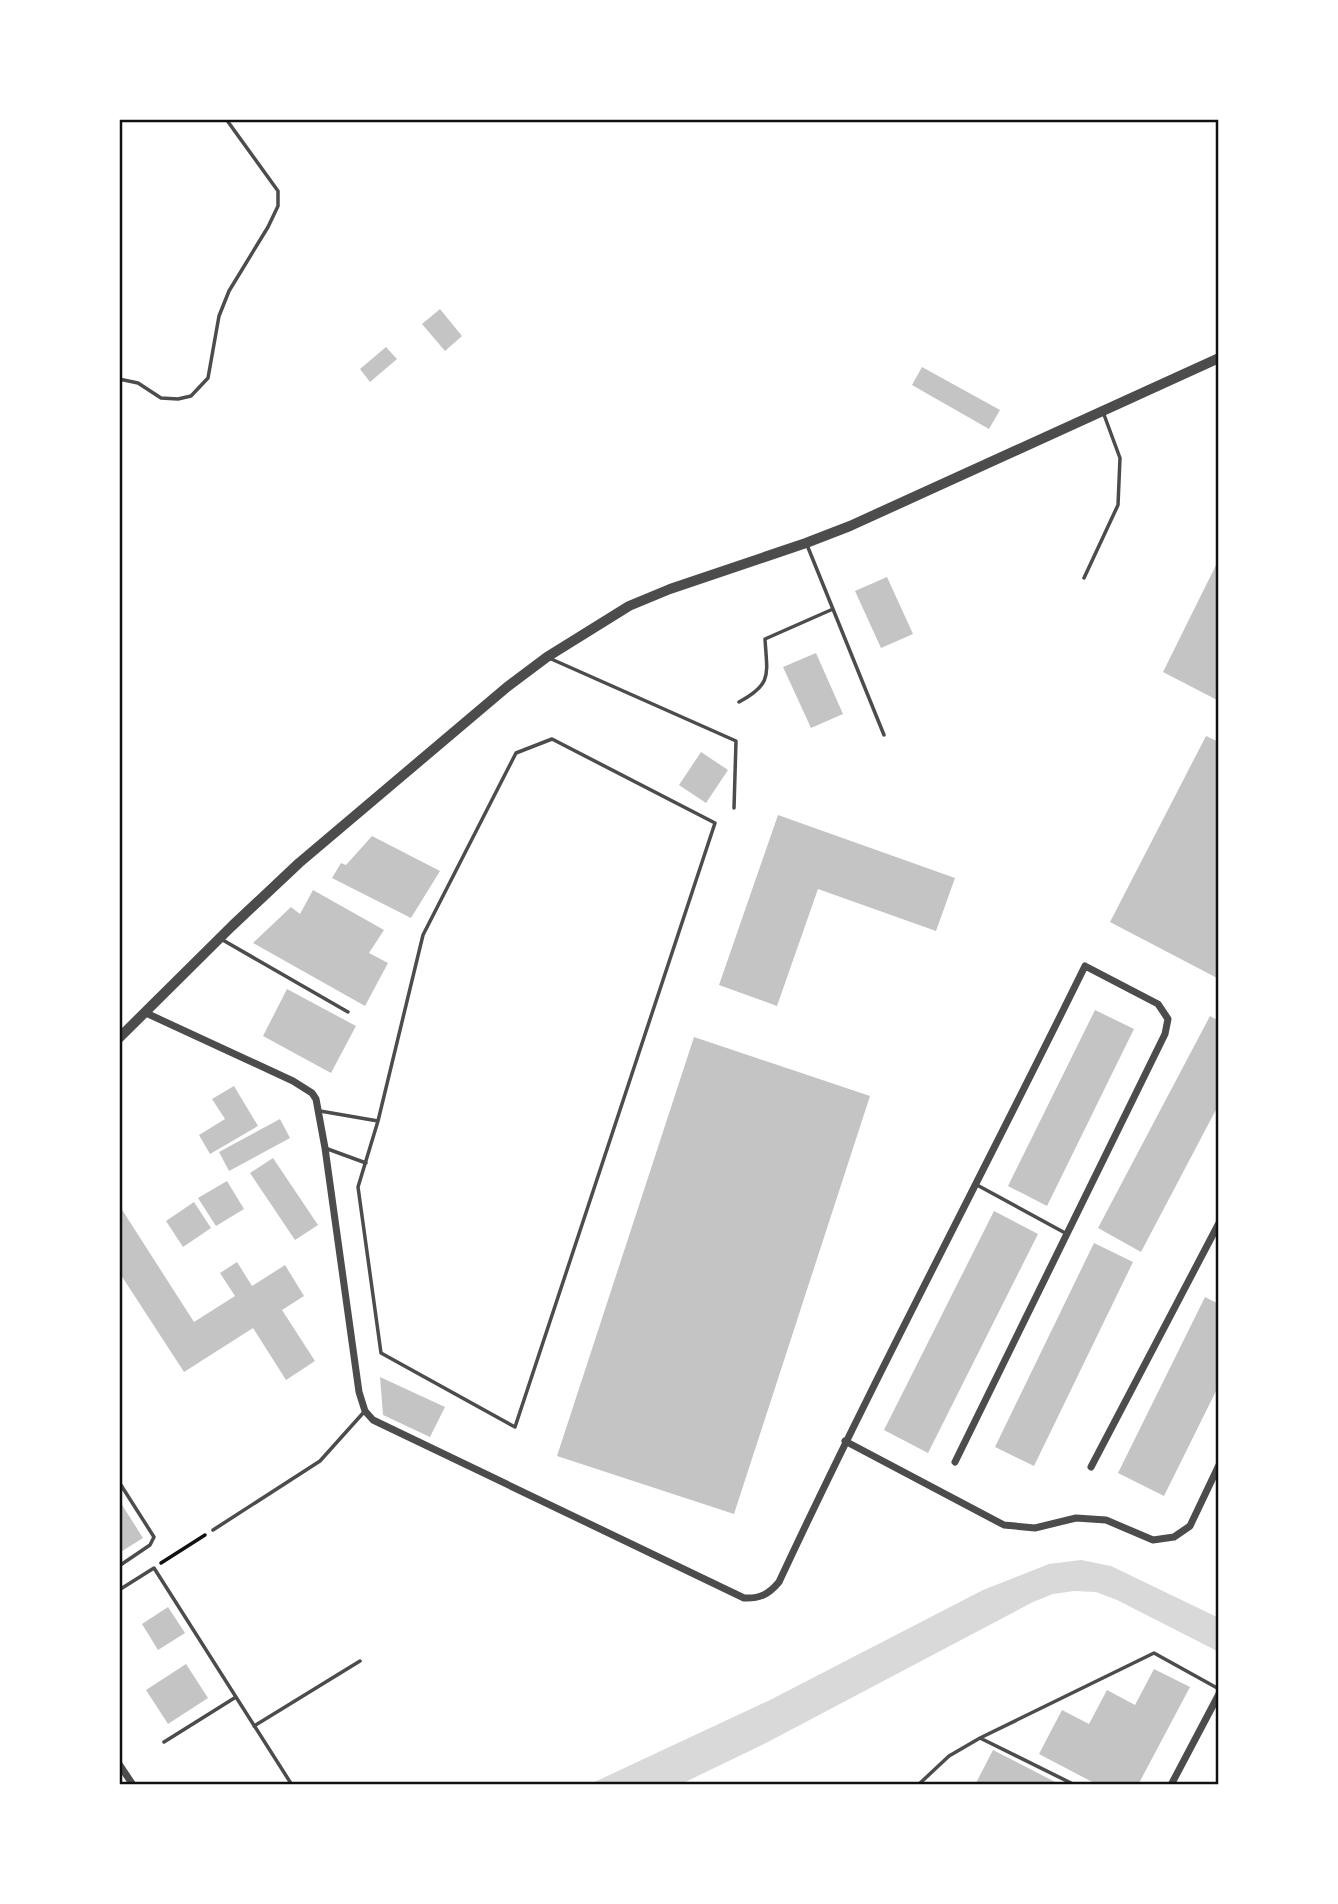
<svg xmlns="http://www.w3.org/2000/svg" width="1338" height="1904" font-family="Arial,sans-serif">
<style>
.water{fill:#d9d9d9}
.building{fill:#c4c4c4}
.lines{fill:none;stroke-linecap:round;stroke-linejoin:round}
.path{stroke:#111;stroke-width:3.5}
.service{stroke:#4c4c4c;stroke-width:3.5}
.minor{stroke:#4c4c4c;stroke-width:7}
.tertiary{stroke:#4c4c4c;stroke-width:10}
.neatline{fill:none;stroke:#111;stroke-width:2.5}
</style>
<rect width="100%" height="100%" fill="#fff"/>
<path class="water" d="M1081 1560 1111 1566 1219 1618V1652L1117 1600 1096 1592 1074 1591 1053 1594 1033 1602 764 1744 679 1785H588L770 1700 983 1590 1049 1564Z"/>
<path class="building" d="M440 309 462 336 445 351 422 324Z
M386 347 397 359 370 382 360 369Z
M922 367 1000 410 989 429 912 385Z
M1219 559V701L1163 672Z
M887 577 913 634 881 648 855 591Z
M816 653 843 714 811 728 783 667Z
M1206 736 1219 742V979L1110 922Z
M701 752 728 770 706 803 679 785Z
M778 815 955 878 936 931 818 889 777 1006 719 985Z
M372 836 440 871 411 918 332 878 341 863 346 865Z
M313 890 384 930 369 953 388 963 365 1006 253 943 291 907 300 914Z
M287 989 356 1026 331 1073 263 1036Z
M1095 1010 1134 1029 1047 1206 1008 1186Z
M1210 1016 1219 1021V1104L1141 1252 1098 1228Z
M694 1037 870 1096 734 1514 557 1456Z
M234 1086 258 1126 210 1154 199 1135 225 1119 212 1099Z
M280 1119 290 1138 229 1171 219 1152Z
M273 1158 318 1225 295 1240 250 1173Z
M227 1181 244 1209 216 1226 198 1198Z
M194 1202 211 1228 183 1247 166 1221Z
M119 1205 194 1322 235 1296 220 1273 237 1262 252 1286 285 1265 304 1296 282 1310 315 1361 286 1380 253 1328 184 1372 119 1272Z
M994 1211 1038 1234 928 1453 884 1430Z
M1094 1243 1133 1262 1034 1466 995 1447Z
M1205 1297 1219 1304V1385L1164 1496 1118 1473Z
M380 1377 445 1407 430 1437 383 1415Z
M119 1500 143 1538 119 1553Z
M168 1607 185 1633 158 1650 142 1624Z
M186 1664 208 1698 168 1724 146 1690Z
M1154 1669 1190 1687 1138 1785H1098L1039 1754 1062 1710 1089 1724 1107 1690 1135 1705Z
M993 1750 1061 1785H975Z"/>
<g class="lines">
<path class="path" d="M161 1563 205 1535"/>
<path class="service" d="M119 379 138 383 161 398 178 399 191 396 208 378 219 316 229 291 268 227 278 206V191L226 119
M807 545 884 735
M1084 578 1118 505 1120 458 1103 412
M549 658 736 741 734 808
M739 702C773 684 767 674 765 639L833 609
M552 739 715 823 515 1427 381 1353 358 1187 378 1121 423 935 516 753Z
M221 939 348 1012
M320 1111 378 1121
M325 1148 366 1163
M977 1185 1067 1234
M119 1482 154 1537 150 1545 119 1566
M213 1530 320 1461 364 1412
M119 1590 154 1568 292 1785
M254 1726 360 1661
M980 1738 1075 1785
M164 1742 236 1697
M918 1785 949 1756 980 1738 1154 1653 1219 1689"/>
<path class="minor" d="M146 1013 293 1081 312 1093 316 1099 325 1148 359 1392 365 1411 373 1420 744 1598C760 1599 769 1594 779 1582 876 1374 984 1172 1085 966L1158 1004 1168 1019 1165 1034 955 1462
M845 1441 1004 1525 1035 1528 1076 1518 1106 1520 1153 1540 1174 1537 1190 1526 1219 1465
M1091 1467 1219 1223
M119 1764 133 1785
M1171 1785 1219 1694"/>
<path class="tertiary" d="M119 1038 232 926 299 863 507 687 547 657 629 606 670 589 806 543 850 526 1219 358"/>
</g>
<rect width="1338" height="1904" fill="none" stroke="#ffffff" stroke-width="242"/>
<rect x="121" y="121" width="1096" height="1662" class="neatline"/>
</svg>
